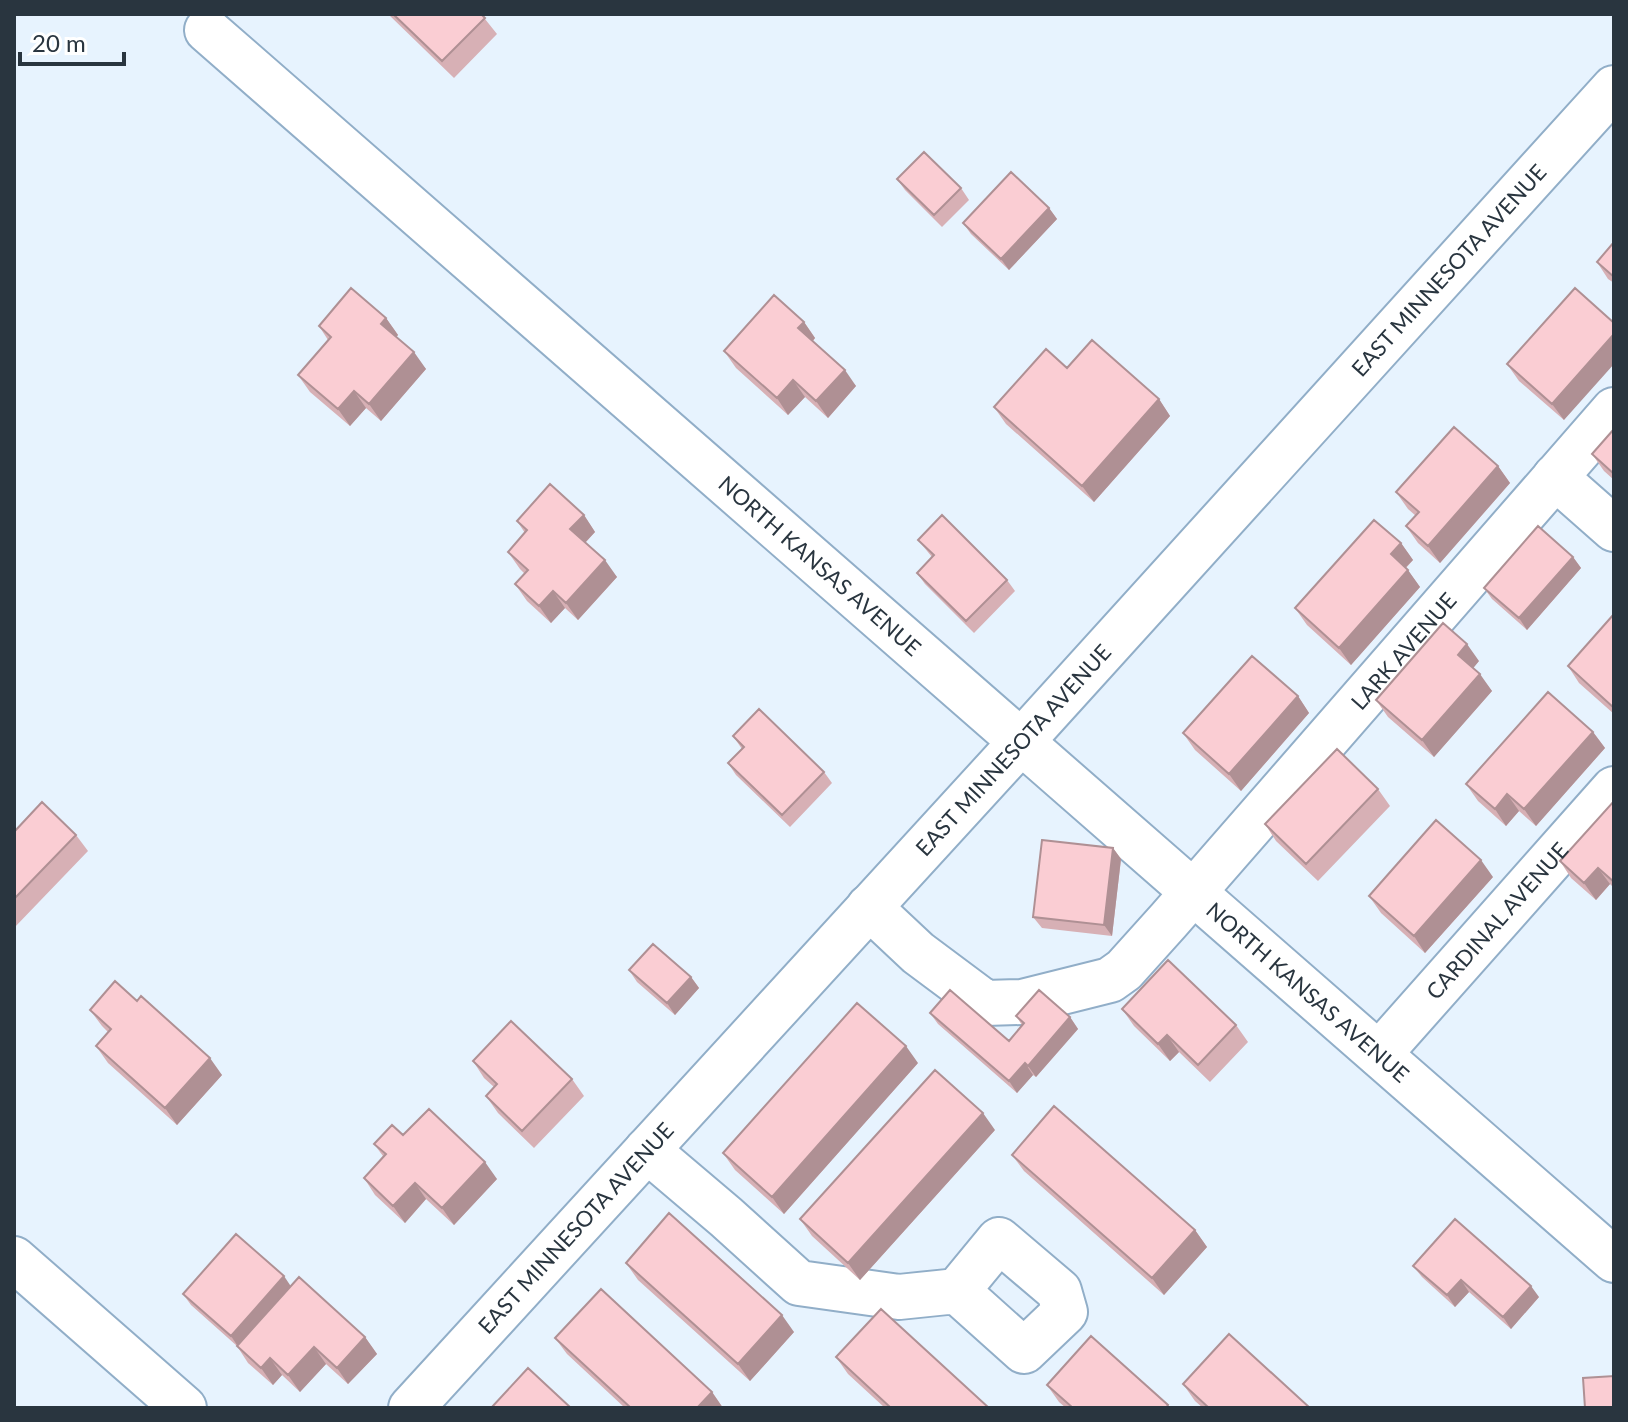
<svg xmlns="http://www.w3.org/2000/svg" width="1628" height="1422" font-family="Lato,sans-serif">
<style>
.lines{fill:none;stroke-linecap:round;stroke-linejoin:round}
.minor-casing{stroke:#91aec8;stroke-width:48}
.minor{stroke:#fff;stroke-width:44}
.wall{fill:#d7b0b5}
.shaded-wall{fill:#af9094}
.building{fill:#facdd3;stroke:#af9094;stroke-width:2}
.labels{text-anchor:middle;stroke-width:6;stroke-linejoin:round;paint-order:stroke}
.street-label{font-size:22px;fill:#29353f;stroke:#fff}
</style>
<rect width="100%" height="100%" fill="#e7f3fe"/>
<g class="lines">
<g class="minor-casing">
<g id="minor">
<path id="s1" d="M207 30 1614 1260"/>
<path d="M1555 477 1614 529"/>
<path id="s2" d="M869 907 918 953 985 1003 1022 1002 1110 980 1124 970 1169 920 1614 410"/>
<path id="s3" d="M1379 1054 1614 789"/>
<path d="M647 1150 726 1217 799 1283 899 1297 957 1291 1024 1351 1065 1312 1059 1291 999 1240 957 1291"/>
<path d="M14 1259 184 1408"/>
<path id="s4" d="M411 1408 1021 742 1614 88"/>
</g>
</g>
<use href="#minor" class="minor"/>
</g>
<path class="wall" d="M388 14H481L497 34 454 78Z
M897 179 961 188 969 200 942 227 905 190Z
M1049 208 1057 219 1009 270 971 234 963 223Z
M1614 242V283L1608 279 1597 262Z
M1575 288 1564 420 1519 381 1507 364Z
M386 318 398 335 396 337 426 369 381 421 366 408 350 426 310 392 298 375 328 340 319 326Z
M804 322 815 338 813 341 856 386 828 418 805 397 788 415 736 368 724 351Z
M1067 368 1159 399 1170 416 1094 502 1006 424 994 407Z
M1614 429V480L1604 471 1592 454Z
M1498 466 1510 483 1440 563 1418 543 1406 526 1416 516 1408 509 1396 492Z
M584 515 595 532 585 543 617 577 578 620 565 608 551 623 527 601 515 584 525 574 520 569 508 552 525 533 517 521Z
M918 540 1007 580 1015 591 974 633 925 584 917 573 932 557Z
M1401 543 1413 560 1406 568 1420 587 1351 665 1307 625 1295 608Z
M1573 557 1581 568 1527 630 1492 599 1484 588Z
M1614 614V714L1579 683 1568 666Z
M1479 661 1473 668 1492 691 1434 757 1388 717 1376 700Z
M1298 696 1309 713 1241 791 1195 750 1183 733Z
M1593 732 1605 748 1536 826 1519 811 1506 826 1478 801 1466 784Z
M733 736 824 772 832 783 790 827 736 775 728 763 742 749Z
M1378 789 1390 806 1318 881 1276 841 1265 824Z
M1614 801V888L1610 884 1596 900 1571 878 1560 861Z
M14 832 76 835 88 851 14 928Z
M1113 848 1121 859 1112 936 1042 928 1033 917Z
M1493 877 1425 953 1381 913 1369 896Z
M629 970 691 977 699 988 675 1015 637 982Z
M137 1001 222 1075 177 1125 108 1063 96 1046 108 1032 102 1026 90 1010Z
M1122 1009 1236 1025 1248 1042 1210 1082 1179 1052 1170 1061 1134 1026Z
M930 1013 1009 1041 1022 1025 1016 1016 1070 1017 1078 1029 1036 1077 1033 1075 1017 1093 938 1024Z
M473 1061 572 1079 584 1096 534 1148 498 1113 486 1096 494 1087 484 1078Z
M918 1063 784 1214 735 1170 723 1153Z
M995 1130 860 1280 812 1236 800 1219Z
M403 1135 497 1179 454 1225 426 1199 405 1223 375 1195 364 1178 383 1156 374 1144Z
M1012 1155 1195 1230 1207 1247 1164 1295 1024 1171Z
M626 1263 794 1332 750 1381 638 1280Z
M1413 1266 1539 1297 1511 1329 1469 1292 1455 1307 1422 1277Z
M291 1286 365 1337 377 1354 348 1384 326 1364 300 1392 282 1375 273 1385 248 1363 237 1346 191 1305 183 1294Z
M555 1338 712 1392 723 1408H625L567 1354Z
M836 1357 989 1408H885L848 1374Z
M1183 1384 1310 1408H1203L1195 1401Z
M1047 1385 1168 1405 1170 1408H1066L1059 1402Z"/>
<path class="shaded-wall" d="M1049 208 1057 219 1009 270 1001 259Z
M386 318 398 335 393 341 381 324Z
M804 322 815 338 810 344 798 328Z
M1614 334V364L1564 420 1552 404Z
M414 352 426 369 381 421 369 404Z
M845 370 856 386 828 418 816 401Z
M793 380 805 397 788 415 777 398Z
M354 391 366 408 350 426 338 409Z
M1159 399 1170 416 1094 502 1082 486Z
M1498 466 1510 483 1440 563 1428 546Z
M584 515 595 532 582 546 570 529Z
M1401 543 1413 560 1402 571 1391 554Z
M1573 557 1581 568 1527 630 1519 618Z
M605 560 617 577 578 620 566 603Z
M1408 570 1420 587 1351 665 1339 648Z
M553 591 565 608 551 623 539 606Z
M1467 644 1479 661 1470 672 1458 655Z
M1480 674 1492 691 1434 757 1422 740Z
M1298 696 1309 713 1241 791 1229 774Z
M1593 732 1605 748 1536 826 1524 809Z
M1507 794 1519 811 1506 826 1495 809Z
M1113 848 1121 859 1112 936 1104 925Z
M1481 860 1493 877 1425 953 1414 936Z
M1598 868 1610 884 1596 900 1584 883Z
M691 977 699 988 675 1015 667 1003Z
M1070 1017 1078 1029 1036 1077 1028 1066Z
M1167 1035 1179 1052 1170 1061 1158 1044Z
M906 1046 918 1063 784 1214 772 1197Z
M210 1058 222 1075 177 1125 165 1108Z
M1025 1063 1033 1075 1017 1093 1009 1081Z
M983 1113 995 1130 860 1280 848 1263Z
M485 1162 497 1179 454 1225 442 1208Z
M415 1183 426 1199 405 1223 393 1206Z
M1195 1230 1207 1247 1164 1295 1152 1278Z
M284 1276 292 1288 239 1348 231 1336Z
M1461 1280 1469 1292 1455 1307 1447 1295Z
M1531 1286 1539 1297 1511 1329 1503 1317Z
M782 1315 794 1332 750 1381 738 1364Z
M365 1337 377 1354 348 1384 337 1368Z
M314 1347 326 1364 300 1392 288 1375Z
M270 1358 282 1375 273 1385 261 1368Z
M712 1392 723 1408H697Z"/>
<path class="building" d="M393 14H481L485 18 442 61Z
M924 152 961 188 934 215 897 179Z
M1011 172 1049 208 1001 259 963 223Z
M1614 242V277L1597 262Z
M351 288 386 318 381 324 414 352 369 404 354 391 338 409 298 375 331 337 319 326Z
M1575 288 1614 323V334L1552 404 1507 364Z
M774 295 804 322 798 328 845 370 816 401 793 380 777 398 724 351Z
M1092 340 1159 399 1082 486 994 407 1046 349 1067 368Z
M1454 427 1498 466 1428 546 1406 526 1419 512 1396 492Z
M1614 429V474L1592 454Z
M550 484 584 515 570 529 605 560 566 603 553 591 539 606 515 584 528 570 508 552 527 530 517 521Z
M942 515 1007 580 966 621 917 573 934 555 918 540Z
M1374 520 1401 543 1391 554 1408 570 1339 648 1295 608Z
M1538 526 1573 557 1519 618 1484 588Z
M1614 614V708L1568 666Z
M1443 623 1467 644 1458 655 1480 674 1422 740 1376 700Z
M1252 656 1298 696 1229 774 1183 733Z
M1548 692 1593 732 1524 809 1507 794 1495 809 1466 784Z
M759 709 824 772 782 815 728 763 744 747 733 736Z
M1337 749 1378 789 1306 864 1265 824Z
M1614 801V882L1598 868 1584 883 1560 861Z
M42 802 76 835 14 899V832Z
M1436 820 1481 860 1414 936 1369 896Z
M1042 840 1113 848 1104 925 1033 917Z
M653 944 691 977 667 1003 629 970Z
M1168 960 1236 1025 1198 1065 1167 1035 1158 1044 1122 1009Z
M115 981 137 1001 141 996 210 1058 165 1108 96 1046 111 1029 90 1010Z
M950 990 1009 1041 1024 1023 1016 1016 1039 990 1070 1017 1028 1066 1025 1063 1009 1081 930 1013Z
M857 1003 906 1046 772 1197 723 1153Z
M511 1021 572 1079 522 1131 486 1096 497 1084 473 1061Z
M935 1070 983 1113 848 1263 800 1219Z
M1054 1106 1195 1230 1152 1278 1012 1155Z
M429 1109 485 1162 442 1208 415 1183 393 1206 364 1178 386 1154 374 1144 392 1125 403 1135Z
M669 1213 782 1315 738 1364 626 1263Z
M1455 1219 1531 1286 1503 1317 1461 1280 1447 1295 1413 1266Z
M236 1234 284 1276 231 1336 183 1294Z
M299 1277 365 1337 337 1368 314 1347 288 1375 270 1358 261 1368 237 1346Z
M601 1289 712 1392 697 1408H631L555 1338Z
M881 1309 989 1408H891L836 1357Z
M1229 1334 1310 1408H1209L1183 1384Z
M1091 1336 1168 1405 1166 1408H1073L1047 1385Z
M528 1368 571 1408H491Z
M1614 1376V1408H1585L1583 1378Z"/>
<g class="labels">
<g class="street-label">
<text dy="8" stroke="none"><textPath href="#s4" startOffset="1540">EAST MINNESOTA AVENUE</textPath></text>
<text dy="8" stroke="none"><textPath href="#s1" startOffset="814">NORTH KANSAS AVENUE</textPath></text>
<text dy="8" stroke="none"><textPath href="#s2" startOffset="720">LARK AVENUE</textPath></text>
<text dy="8" stroke="none"><textPath href="#s4" startOffset="892">EAST MINNESOTA AVENUE</textPath></text>
<text dy="8" stroke="none"><textPath href="#s3" startOffset="178">CARDINAL AVENUE</textPath></text>
<text dy="8" stroke="none"><textPath href="#s1" startOffset="1462">NORTH KANSAS AVENUE</textPath></text>
<text dy="8" stroke="none"><textPath href="#s4" startOffset="244">EAST MINNESOTA AVENUE</textPath></text>
</g>
</g>
<rect width="1628" height="1422" fill="none" stroke="#29353f" stroke-width="32"/>
<path d="M20 52v12h104v-12" fill="none" stroke="#29353f" stroke-width="4"/>
<text x="32" y="52" font-size="24" fill="#29353f" stroke="#ffffff" stroke-width="6" paint-order="stroke">20 m</text>
</svg>
